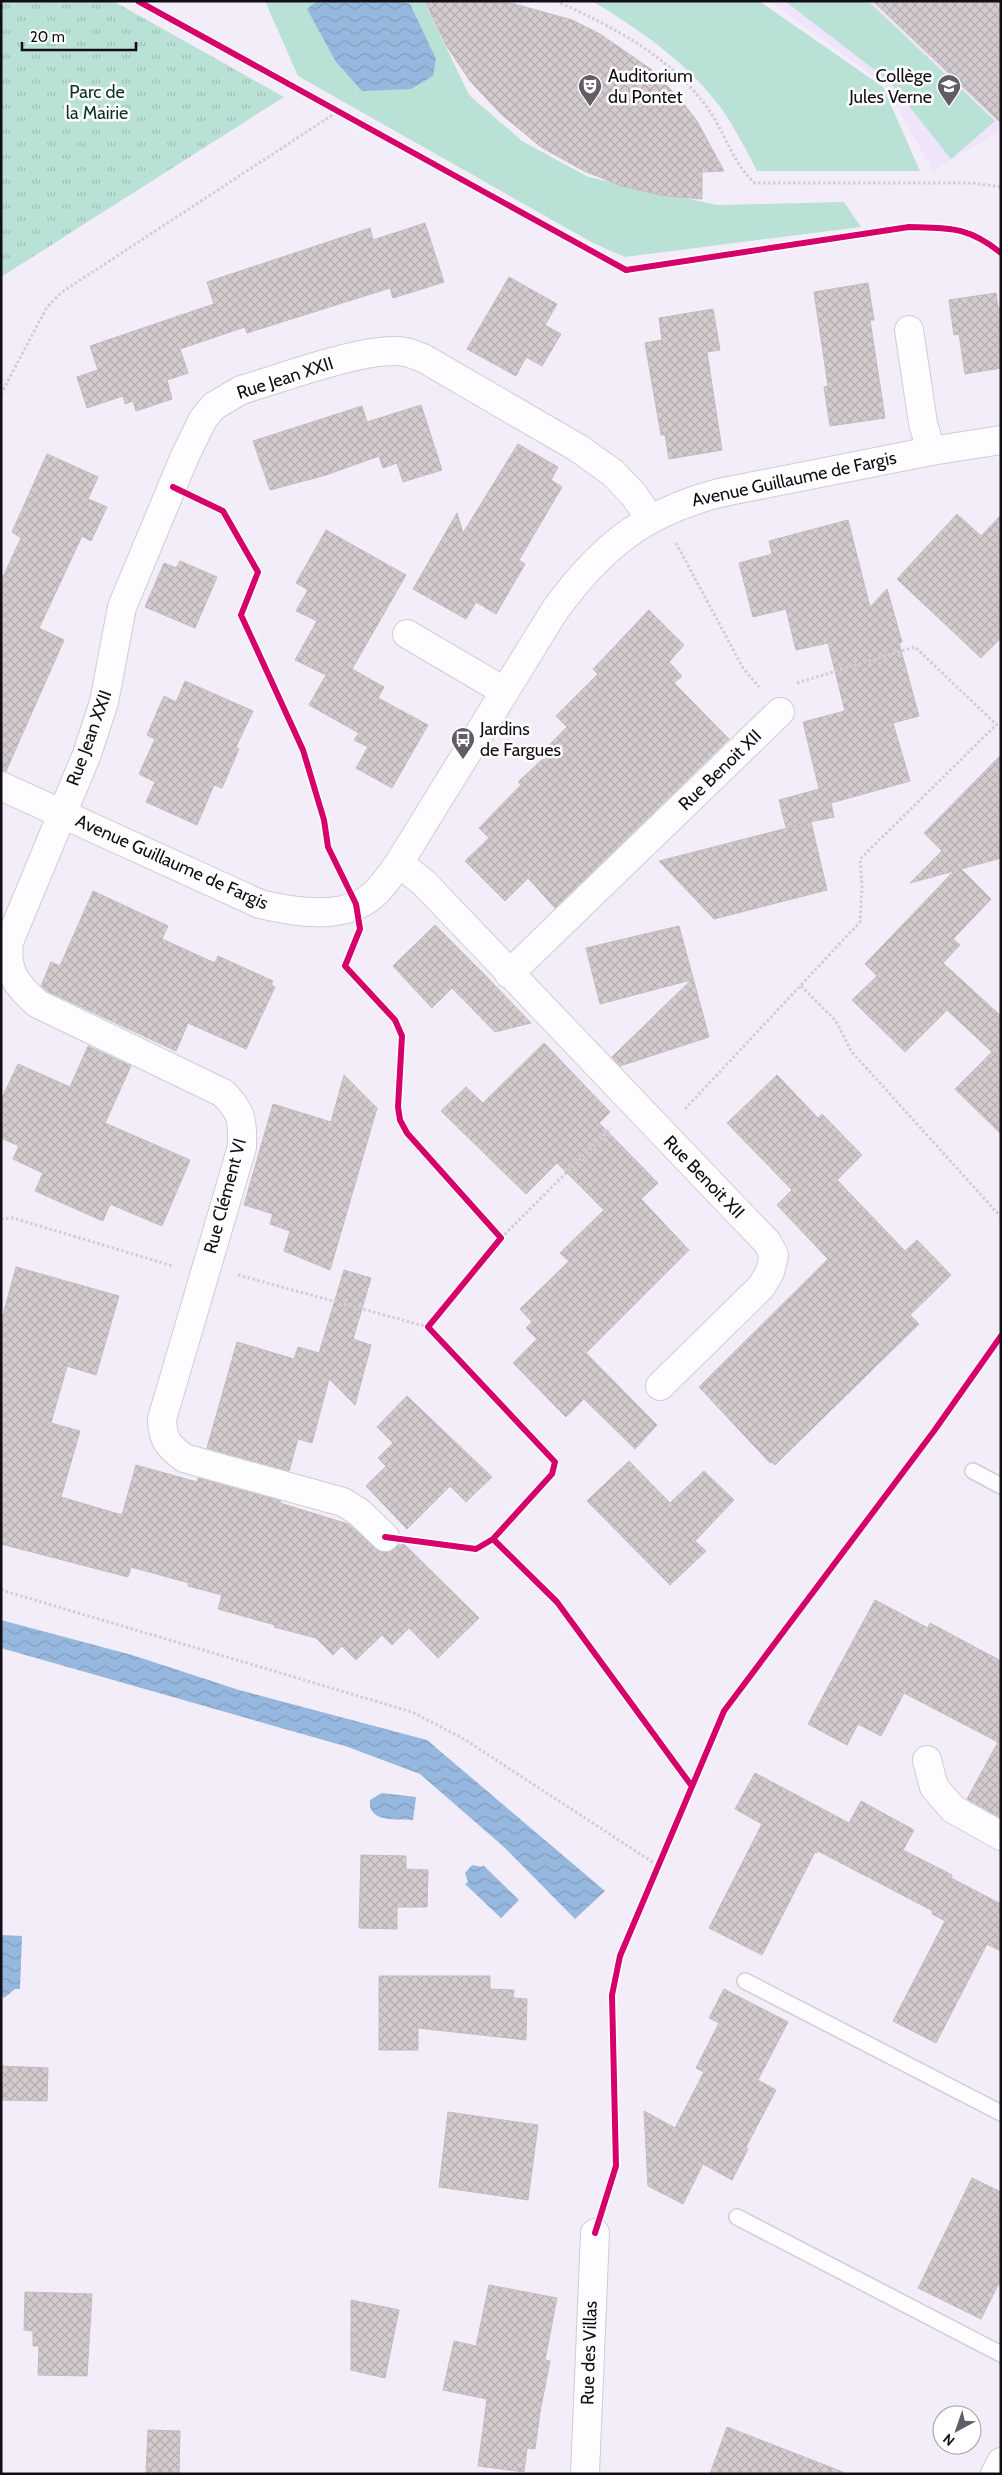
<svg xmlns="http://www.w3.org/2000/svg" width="1002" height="2475" font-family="Cabin,sans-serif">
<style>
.built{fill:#efe4f9}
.grass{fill:#bae1d5}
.park{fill:url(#park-tufts)}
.water{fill:url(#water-waves)}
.building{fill:url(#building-cross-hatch);stroke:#c3bcbf}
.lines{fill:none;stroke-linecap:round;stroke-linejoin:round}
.service-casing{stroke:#d0ccd5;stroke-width:18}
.minor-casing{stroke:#d0ccd5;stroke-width:30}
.secondary-casing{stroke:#d0ccd5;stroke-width:30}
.path{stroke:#d0ced2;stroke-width:3;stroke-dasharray:2.5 2.5;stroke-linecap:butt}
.service{stroke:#fdfcfe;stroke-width:15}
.minor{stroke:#fdfcfe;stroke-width:28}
.secondary{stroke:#fdfcfe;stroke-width:28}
.cycleway-casing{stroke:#fff;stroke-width:9}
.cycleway{stroke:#d6006c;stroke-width:6}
.labels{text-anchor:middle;stroke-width:5;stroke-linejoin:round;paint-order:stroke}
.poi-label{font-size:18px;fill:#120e15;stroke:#fff;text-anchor:start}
.park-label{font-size:18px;fill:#0e3224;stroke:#fff}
.street-label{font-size:18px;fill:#120e15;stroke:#fff}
</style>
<defs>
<pattern id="park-tufts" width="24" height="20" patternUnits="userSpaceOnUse" patternTransform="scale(1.25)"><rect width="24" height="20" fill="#bae1d5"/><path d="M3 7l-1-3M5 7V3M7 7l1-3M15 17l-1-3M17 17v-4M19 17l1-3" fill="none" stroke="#9fc0b6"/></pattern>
<pattern id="water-waves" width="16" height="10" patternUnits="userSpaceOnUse" patternTransform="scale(1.25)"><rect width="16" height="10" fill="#97b8de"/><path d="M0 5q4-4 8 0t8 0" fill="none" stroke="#819dbe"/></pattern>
<pattern id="building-cross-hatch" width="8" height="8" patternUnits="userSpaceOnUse" patternTransform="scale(1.25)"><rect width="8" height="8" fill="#d3cbce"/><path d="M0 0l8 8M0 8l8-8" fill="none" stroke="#b4adb0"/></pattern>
</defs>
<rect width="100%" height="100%" fill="#f3edf9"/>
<path class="built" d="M770 1H1001V130L933 171 885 85Z"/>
<path class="grass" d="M265 1H424L469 95 522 141 588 177 717 205 844 202 861 227 625 257 593 243 298 76Z
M592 1H759L883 87 920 171H757C746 150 735 128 721 108 687 62 640 30 592 1Z
M785 1H868L995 121 951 159 889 81Z"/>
<path class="park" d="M1 1H113L284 97 1 277Z"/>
<path class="water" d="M317 1H398L410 4 436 59 433 76 411 89 362 91 336 62 307 9Z
M1 1620 132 1655 239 1690 427 1740 605 1891 575 1919 504 1847 420 1774 348 1747 1 1648Z
M382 1793 416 1797 413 1820C397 1819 367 1823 370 1800Z
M472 1865 482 1867 483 1865 519 1900 501 1918 465 1884 468 1882 465 1873Z
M1 1935 22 1936 20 1989H15L4 1998 1 1995Z"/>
<path class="building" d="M425 1 511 3 572 20 600 34 652 70 680 99 697 121 724 171 702 172V199L666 196 622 186 584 171 541 147 501 114 470 81 446 45Z
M873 1H1001V123Z
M425 223 444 282 393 298 390 288 247 333 245 327 180 349 188 373 167 380 172 399 136 411 133 401 125 404 123 396 87 408 77 377 98 370 90 346 214 304 207 282 370 228 373 240Z
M509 277 557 304 545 325 561 334 542 366 526 357 516 376 467 349Z
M868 283 874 320H870L885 418 830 426 824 387 828 386 814 292Z
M996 293 998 308H1001V368L965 374 959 334 954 335 949 300Z
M713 309 720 350 707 352 722 450 669 459 665 435H661L645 343 662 340 659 318Z
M421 405 442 470 403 482 397 463 383 468 379 456 326 475 270 490 253 441 362 406 367 422Z
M518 444 558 467 551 480 562 487 519 560 525 564 496 614 476 602 466 619 413 589 457 513 463 533Z
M47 454 98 477 88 499 107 507 91 541 82 536 39 628 64 640 6 771H1V581L21 538 12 532Z
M957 514 981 536 1001 515V638L981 658 897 579Z
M848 520 870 607 887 589 902 642 899 643 919 716 893 723 910 781 831 803 834 817 786 827 779 800 819 789 803 722 845 711 828 643 796 650 786 609 753 617 739 563 772 554 769 541Z
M326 530 406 575 352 669 384 687 378 698 428 725 392 788 356 768 368 747 354 740 359 733 309 705 326 675 295 660 317 621 296 611 308 590 296 583Z
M180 561 217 577 195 628 145 607 164 563 176 568Z
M649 610 684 645 669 662 682 676 674 683 729 739 555 908 528 878 505 901 465 861 489 838 479 828 521 785 518 782 547 755 543 751 567 727 556 716 598 674 593 669Z
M185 681 253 711 236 747 239 749 222 788 214 785 197 825 146 802 155 782 139 774 155 739 147 735 164 696 176 702Z
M1001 755V858L961 869 991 899 953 939 960 945 943 963 1001 1016V1134L955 1089 992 1052 947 1010 905 1052 852 1000 877 976 865 964 954 871 910 883 942 851 924 833Z
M811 822 827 890 714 919 659 861Z
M93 891 168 926 162 939 215 963 218 956 273 981 271 985 275 987 246 1049 188 1023 176 1051 47 991 41 986 51 962 60 966Z
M435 925 483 973 531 1023 495 1032 452 988 432 1008 393 966Z
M679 926 709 1037 620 1066 612 1057 691 980 600 1004 586 948Z
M544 1043 610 1112 599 1123 658 1183 641 1199 689 1250 586 1353 657 1425 635 1449 584 1399 566 1417 513 1363 537 1339 526 1328 532 1322 520 1309 569 1261 560 1253 604 1210 557 1163 526 1194 441 1111 466 1087 483 1103Z
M88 1046 131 1066 105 1123 190 1160 162 1226 110 1204 103 1221 35 1191 43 1173 13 1159 19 1146 1 1138V1100L18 1064 70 1087Z
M344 1075 377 1108 330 1270 284 1251 290 1231 270 1224 273 1214 244 1205 273 1104 331 1122Z
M777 1075 818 1118 822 1114 862 1155 837 1180 905 1251 917 1240 951 1275 910 1315 919 1324 775 1465 772 1462 770 1463 699 1387 828 1259 777 1205 792 1190 727 1123Z
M16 1267 119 1296 96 1375 67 1366 51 1423 80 1431 61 1497 122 1515 136 1465 197 1482 198 1478 281 1501 280 1503 348 1524 381 1552H389L396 1548 400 1540 479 1618 438 1658 409 1628 392 1645 382 1635 356 1660 342 1646 333 1655 316 1638 274 1627 275 1625 218 1609 222 1595 188 1586 189 1583 131 1567 128 1577 1 1544V1322Z
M344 1270 371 1278 353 1339 371 1345 355 1405 329 1379 312 1443 298 1439 289 1471 207 1448 237 1342 294 1359 298 1347 319 1353Z
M407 1396 492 1477 466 1502 450 1486 407 1529 366 1486 386 1466 378 1458 393 1443 377 1427Z
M629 1461 670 1503 704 1471 734 1500 695 1541 706 1551 670 1585 587 1501Z
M875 1600 928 1628 930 1623 1001 1661V1818L967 1799 998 1742 904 1693 881 1736 858 1724 847 1745 808 1724Z
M755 1773 849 1823 861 1801 914 1830 903 1850 952 1875 951 1878 1001 1904V1951L987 1944 936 2043 893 2021 945 1921 932 1914 933 1911 818 1851 817 1853 815 1852 762 1955 709 1928 762 1824 735 1809Z
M361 1855 406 1856V1869L428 1870 427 1907H397V1929L359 1928Z
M379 1976H490V1989L514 1990 513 1998 527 1999 526 2040 418 2028V2050H379Z
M724 1989 788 2022 758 2080 776 2090 746 2147 748 2149 732 2180 703 2164 683 2204 648 2186 644 2111 675 2128 704 2072 696 2068 719 2023 709 2018Z
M1 2066 48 2068 47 2101 1 2100Z
M448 2112 538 2125 528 2200 439 2187Z
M972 2178 1001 2192V2279L981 2319 918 2288Z
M489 2285 557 2298 545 2360 550 2361 540 2412 535 2449 527 2448 524 2472 478 2466 487 2399 443 2390 454 2341 476 2346Z
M25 2292 92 2294 87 2376 38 2375 39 2346H33V2331L24 2330Z
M351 2300 399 2310 385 2378 351 2370Z
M727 2427 843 2472 842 2474H710Z
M148 2430 180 2431 179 2474H146Z"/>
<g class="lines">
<g class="service-casing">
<path id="service" d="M973 1471 1001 1486
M745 1981 1001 2113
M737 2217 1001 2354"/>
</g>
<g class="minor-casing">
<path id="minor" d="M909 330 923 423 931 451
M407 634 504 691
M1 786 260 904C293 912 343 921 372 896 383 887 391 874 399 863L555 610C601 547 643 513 719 493L931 451 1001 440
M399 863 424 883 739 1213 767 1242 774 1255 770 1272 761 1287 660 1386
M509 974 780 712
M385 1537 359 1512 343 1502 184 1458C167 1445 163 1440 162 1419L242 1147C243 1122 242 1111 223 1093L38 1004C17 986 5 971 9 942L87 754 104 702 122 607 185 456 203 419 214 406 241 390C280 379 368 345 405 352 411 353 417 356 423 358L578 448 613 473 634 495 650 519
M927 1760 934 1787 953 1809 1001 1836
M585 2474 595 2233"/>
</g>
<g class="secondary-casing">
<path id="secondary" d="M995 2474 1001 2462"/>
</g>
<path class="path" d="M556 1C614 27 674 58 711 113 726 136 734 165 755 183H973L1001 187
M1 394 47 307 62 292 337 112
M201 501 223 511 258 572 241 615 303 750 324 820 328 847 343 875
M676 543 743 668 759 687
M797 683 915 647 1001 729
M355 942 345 966 395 1020 402 1036 398 1107 400 1120 407 1133 501 1238 428 1327 555 1462 552 1474 493 1539 557 1602 691 1785
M801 986 836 1021 851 1051 1001 1217
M685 1109 860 922 862 886 860 859 996 725
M1 1219 13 1218 173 1266
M501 1238 611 1128
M238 1275 428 1327
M418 1541 476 1549 493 1539
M1 1590 412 1712 464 1739 657 1865"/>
<use href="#service" class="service"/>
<use href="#minor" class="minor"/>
<use href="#secondary" class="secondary"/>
<g class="cycleway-casing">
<path id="cycleway" d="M138 1 626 270 909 227C949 228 968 226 1001 253
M173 487 223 511 258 572 241 615 303 750 324 820 328 847 356 904 360 929 345 966 395 1020 402 1036 398 1107 400 1120 407 1133 501 1238 428 1327 555 1462 552 1474 493 1539 557 1602 691 1785
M385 1537 476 1549 493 1539
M595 2233 616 2166 612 1995 620 1956 724 1711 934 1431 1001 1336"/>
</g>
<use href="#cycleway" class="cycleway"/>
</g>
<defs>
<g id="theatre-pin" transform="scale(1.25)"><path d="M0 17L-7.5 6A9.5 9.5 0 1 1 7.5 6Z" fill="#615c65" stroke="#fff"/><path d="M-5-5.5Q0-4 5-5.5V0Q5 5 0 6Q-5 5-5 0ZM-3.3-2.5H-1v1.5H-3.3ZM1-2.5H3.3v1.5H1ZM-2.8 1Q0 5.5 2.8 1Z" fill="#fff"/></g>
<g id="school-pin" transform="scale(1.25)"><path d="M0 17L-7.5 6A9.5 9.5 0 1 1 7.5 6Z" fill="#615c65" stroke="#fff"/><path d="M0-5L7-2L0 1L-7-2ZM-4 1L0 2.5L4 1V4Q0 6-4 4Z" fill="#fff"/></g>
<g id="bus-pin" transform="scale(1.25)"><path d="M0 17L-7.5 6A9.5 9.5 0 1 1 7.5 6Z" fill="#615c65" stroke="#fff"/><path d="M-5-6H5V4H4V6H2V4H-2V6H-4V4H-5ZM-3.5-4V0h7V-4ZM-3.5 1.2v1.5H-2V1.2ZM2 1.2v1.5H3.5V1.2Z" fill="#fff"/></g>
</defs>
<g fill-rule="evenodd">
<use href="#theatre-pin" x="590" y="86"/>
<use href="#school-pin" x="949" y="86"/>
<use href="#bus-pin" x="463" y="739"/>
</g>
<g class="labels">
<g class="poi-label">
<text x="608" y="82">Auditorium<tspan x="608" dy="21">du Pontet</tspan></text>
<text x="932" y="82" text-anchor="end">Collège<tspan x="932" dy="21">Jules Verne</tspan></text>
<text x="480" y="735">Jardins<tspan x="480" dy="21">de Fargues</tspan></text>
</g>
<g class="park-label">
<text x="97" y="98">Parc de<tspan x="97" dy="21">la Mairie</tspan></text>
</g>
<g class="street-label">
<text transform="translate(285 378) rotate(-18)" y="6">Rue Jean XXII</text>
<text transform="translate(794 479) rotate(-12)" y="6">Avenue Guillaume de Fargis</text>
<text transform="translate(89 738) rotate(-70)" y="6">Rue Jean XXII</text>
<text transform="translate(720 770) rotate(-44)" y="6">Rue Benoit XII</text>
<text transform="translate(172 862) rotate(24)" y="6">Avenue Guillaume de Fargis</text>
<text transform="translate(704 1177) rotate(46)" y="6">Rue Benoit XII</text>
<text transform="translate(225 1196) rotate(-75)" y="6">Rue Clément VI</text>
<text transform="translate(589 2353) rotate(-88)" y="6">Rue des Villas</text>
</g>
</g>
<rect width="1002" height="2475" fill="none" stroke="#120e15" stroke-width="5"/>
<g transform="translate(957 2430) rotate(220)"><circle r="24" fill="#ffffff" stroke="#a09fa1"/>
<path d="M0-4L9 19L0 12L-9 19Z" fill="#615c65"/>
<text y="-8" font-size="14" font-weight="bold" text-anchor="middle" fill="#120e15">N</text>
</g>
<path d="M22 42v8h114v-8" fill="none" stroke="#120e15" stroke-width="2.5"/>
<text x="30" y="42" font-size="15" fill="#120e15" stroke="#ffffff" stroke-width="4" paint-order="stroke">20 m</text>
</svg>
